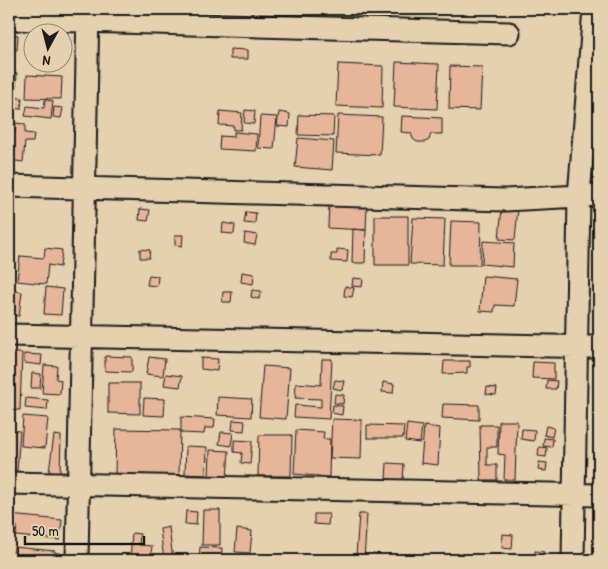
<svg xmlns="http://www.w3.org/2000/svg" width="608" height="569" font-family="'Patrick Hand',sans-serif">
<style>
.building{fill:#e7b599;stroke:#1c1c1c}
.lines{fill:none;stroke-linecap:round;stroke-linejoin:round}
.minor-casing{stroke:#1c1c1c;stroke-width:25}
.minor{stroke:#e5d0af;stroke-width:21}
</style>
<rect width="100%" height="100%" fill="#e5d0af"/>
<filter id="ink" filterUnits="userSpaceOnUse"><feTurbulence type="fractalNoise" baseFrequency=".02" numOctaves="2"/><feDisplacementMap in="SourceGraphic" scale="10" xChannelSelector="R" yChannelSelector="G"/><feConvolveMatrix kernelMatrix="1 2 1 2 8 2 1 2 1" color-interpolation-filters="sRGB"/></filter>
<g filter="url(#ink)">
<path class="building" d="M9 34 18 35 17 50H9Z
M230 49 248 50V59H230Z
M396 62 439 64 437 109 394 107Z
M338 64 383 66 382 108 336 106Z
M450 66 482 67 480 110 449 109Z
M9 72 17 73 16 87 9 86Z
M27 75 62 77 61 99 26 98Z
M9 97 22 98 21 109 9 108Z
M45 100 53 101 51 119 25 116 27 106 44 108Z
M54 107 63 108 61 118 53 117Z
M245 110 255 111 254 124 244 123Z
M220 111 242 113 241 130H233L234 126 219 125Z
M279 112 290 114 289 127 277 126Z
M299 115 334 116 333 136 298 135Z
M338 115 382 117 380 155 336 153Z
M260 116 277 117 274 149 258 148Z
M402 116 442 118V134H431L429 140 425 142H417L413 139 411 133 401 132Z
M16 123 25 124V133L34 134 33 142H25L23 162 9 160V133H15Z
M234 132 257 134 256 151 219 149 220 136 234 137Z
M298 138 334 141 332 170 295 167Z
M329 204 367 206 366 230 328 228Z
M502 207 518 208 515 240 499 239Z
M140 209 150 210 148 221 139 220Z
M246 212 256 213 255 224 244 223Z
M375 216H408V265H375Z
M413 218 445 219 443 265 410 264Z
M451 221 481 222 480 265H449Z
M223 223 235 225 234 234 222 233Z
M353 229 366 230 365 263H352Z
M245 233 257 235 255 245 244 243Z
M175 235H183L182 246 175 245Z
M483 241 514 243 513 267 482 264Z
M45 248 62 250 60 267 48 265 46 284 17 281 20 256 44 258Z
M140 249 150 250 149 258H140Z
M337 249 348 250 347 262 331 261V254H337Z
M242 272 254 274 253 284 241 282Z
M149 275 158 276 157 286 147 285Z
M483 276 517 279 514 306 495 305 494 312 480 311Z
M353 278 363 279 362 287 352 286Z
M345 286 354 288 352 297 344 296Z
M46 287 63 289 61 315 44 314Z
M9 290 22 292 19 316 9 315Z
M252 290 261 291 259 299 251 297Z
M223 292H232L231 302H222Z
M9 353H22L20 410H9Z
M24 354 42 355 41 365 24 363Z
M105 356 132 357V372L105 371Z
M149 357 165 359 163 376 146 374Z
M201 358 218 359 217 371 201 369Z
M322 359H332L329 419 294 417 295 405 321 407V399L295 398 296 383 321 385Z
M444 361H470V367H467V373L443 374Z
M533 362 554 363V379L532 378Z
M44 365 57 366 56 379 61 380 60 394 42 393Z
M263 366 290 368 286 419 259 417Z
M32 373 41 374 40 388H31Z
M166 374 182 376 180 387 164 385Z
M335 380 344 381 342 390 333 388Z
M547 380 557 381 556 389H546Z
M383 382 394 384 393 393 382 392Z
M108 383H140V414L108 413Z
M487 387 497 388 496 395 486 394Z
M335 394 344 395 343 404 334 403Z
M218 397 252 399 251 417 217 415Z
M26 398 48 400 47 410 25 408Z
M144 398 165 399 164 416 143 415Z
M443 404 479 405V420L442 418Z
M333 405 343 406 342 415 332 413Z
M23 416 48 418 45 448 21 446Z
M181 417 215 419 214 428H205L204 434 181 433Z
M332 419 362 420 361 459 330 458Z
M233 420 245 421 244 431 232 430Z
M499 421H517L515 480H504L505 455 498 454Z
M407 424 422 426 420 443 405 441Z
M367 425 404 426 403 438H367Z
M480 425H497V447H487V465H497V480H481Z
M424 426 440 428 438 465 421 463Z
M546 426 554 428 552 437 544 435Z
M116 429 180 430 179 475 115 474Z
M522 429 535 430 534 441 521 439Z
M9 430 20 431 17 471H9Z
M296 430 324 432 323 439H330L329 477 294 474Z
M221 432 233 433 231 446 219 444Z
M54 435 61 436 60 473 49 472Z
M259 435H292L291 476H258Z
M544 438 553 439 552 447 543 446Z
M234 440 252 441 250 464 241 463 242 453 234 452Z
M186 446 207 447 206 475 185 474Z
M539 447 547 448 546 457 538 456Z
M210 450 229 451 227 478 209 477Z
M539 462 547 463 546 471 538 470Z
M387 463 404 464 403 480 386 479Z
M203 510H220V545H202Z
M186 511 197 512 196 525 185 524Z
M314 514H329L328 525 314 524Z
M359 514H367L364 560H327L328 554 356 556Z
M9 515 62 520 60 540 16 536 17 526H9Z
M169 527 173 560H164L160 529Z
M237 529 252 531 250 553 235 552Z
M132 533 140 534 139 545 152 546 150 560H130Z
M503 534 513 535 512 549 502 548Z
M14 547 55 551V553H59L58 560H12Z
M200 547 222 548 221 560H199Z
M535 551 544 552 543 560H535Z
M365 556 403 557V560H365Z"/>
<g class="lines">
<g class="minor-casing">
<path id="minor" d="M9 19 509 33
M9 186 505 200 599 195
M9 335 599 347
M9 483 599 495
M77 560 88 9
M573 560 579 196 594 9"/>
</g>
<use href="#minor" class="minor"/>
</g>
</g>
<rect width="608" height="569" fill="none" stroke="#e5d0af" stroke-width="30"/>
<rect x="15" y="15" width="578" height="539" fill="none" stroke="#1c1c1c" stroke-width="2" filter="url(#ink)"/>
<g transform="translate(48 48) rotate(187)"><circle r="24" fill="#e5d0af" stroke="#958874"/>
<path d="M0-4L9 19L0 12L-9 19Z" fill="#1c1c1c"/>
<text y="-8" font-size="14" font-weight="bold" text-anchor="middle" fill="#1c1c1c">N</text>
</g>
<path d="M25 536v8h119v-8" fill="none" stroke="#1c1c1c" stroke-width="2.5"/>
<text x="32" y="536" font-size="15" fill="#1c1c1c" stroke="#e5d0af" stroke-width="4" paint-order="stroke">50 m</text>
</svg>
